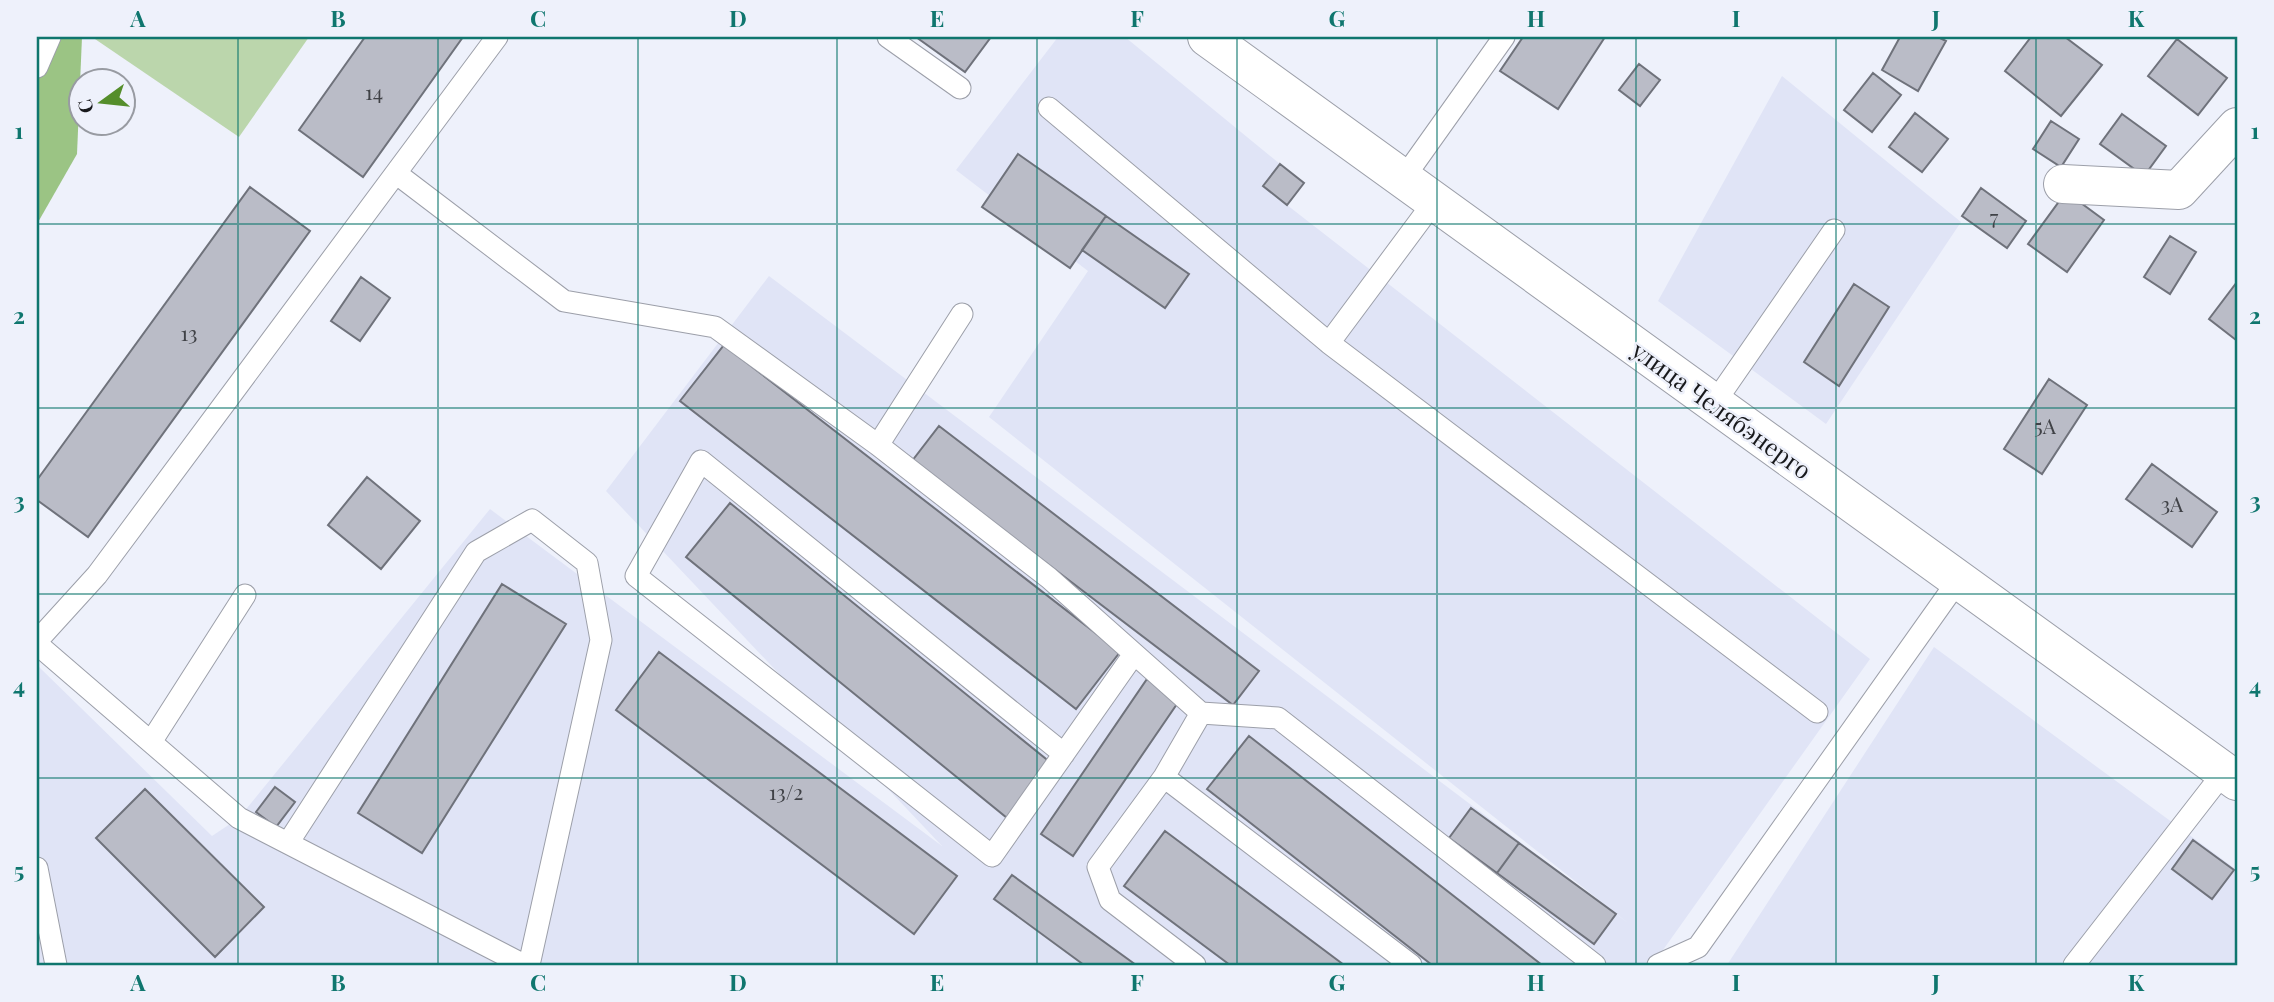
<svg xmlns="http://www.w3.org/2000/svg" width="2274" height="1002" font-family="'Playfair Display',serif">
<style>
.built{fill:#e0e4f6}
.green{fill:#bbd6ac}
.forest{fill:#9bc484}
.building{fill:#babcc7;stroke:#6f727b;stroke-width:2}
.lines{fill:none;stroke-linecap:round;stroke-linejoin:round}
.lane-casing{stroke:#9c9fa9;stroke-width:23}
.street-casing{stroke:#9c9fa9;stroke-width:40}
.lane{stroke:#fff;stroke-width:21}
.street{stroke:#fff;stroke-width:38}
.grid{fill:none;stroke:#0f766e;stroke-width:2;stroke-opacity:0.55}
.labels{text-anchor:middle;stroke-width:5;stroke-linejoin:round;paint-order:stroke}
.number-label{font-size:21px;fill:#404247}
.street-label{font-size:24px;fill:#18191c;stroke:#eef1fb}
.neatline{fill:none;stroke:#0f766e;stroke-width:2.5}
.grid-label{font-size:23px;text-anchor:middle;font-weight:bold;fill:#0f766e}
</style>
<rect width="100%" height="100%" fill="#eef1fb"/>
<path class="built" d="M1058 37H1125L1280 164 1264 187 1870 659 1663 950 1665 965H37V665L212 836 239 818 490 509 942 846 606 491 769 276 1628 923 989 417 1088 271 956 170Z
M1782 76 1961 222 1826 424 1658 301Z
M1934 647 2237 870V965H1727Z"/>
<path class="green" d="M92 37H309L239 137Z"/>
<path class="forest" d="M37 37H82L77 154 37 224Z"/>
<path class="building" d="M365 37H463L363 177 299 130Z
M916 37H991L965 72Z
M1523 37H1605L1558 109 1500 71Z
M1900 37H1938L1946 41 1918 91 1882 70Z
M2031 37H2065L2102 65 2061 116 2005 71Z
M2177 39 2227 78 2198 115 2148 76Z
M1639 64 1660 80 1640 106 1619 90Z
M1873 73 1901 95 1872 132 1844 110Z
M1915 113 1948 139 1922 172 1889 147Z
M2122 114 2166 146 2144 176 2100 144Z
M2051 121 2079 139 2061 167 2033 149Z
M1018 154 1106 216 1070 268 982 207Z
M1280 164 1304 183 1287 205 1263 186Z
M250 187 310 231 88 537 37 500V480Z
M1981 188 2026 221 2007 248 1962 216Z
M2066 192 2104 220 2067 272 2028 244Z
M1106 216 1189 274 1165 308 1082 250Z
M2170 236 2196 252 2170 294 2144 277Z
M361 277 390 298 360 341 331 321Z
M2237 282V339L2236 340 2209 319Z
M1854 284 1889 307 1839 386 1804 362Z
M724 345 1120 652 1076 709 680 401Z
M2049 379 2087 405 2042 474 2004 449Z
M939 426 1259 671 1233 705 912 461Z
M2152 464 2217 512 2192 547 2126 499Z
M367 477 420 521 381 569 328 525Z
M730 503 1056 767 1012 822 686 557Z
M502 584 566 624 422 853 358 813Z
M659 652 957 876 914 934 616 710Z
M1147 679 1179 701 1073 856 1041 834Z
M1249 736 1542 965H1432L1207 789Z
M275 787 295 802 276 827 256 812Z
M145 789 264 907 215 957 96 838Z
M1471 808 1519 843 1497 873 1449 838Z
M1165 831 1344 965H1230L1124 886Z
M2193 840 2234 870 2212 899 2172 869Z
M1519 843 1616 914 1594 944 1497 873Z
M1012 875 1136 965H1084L994 899Z"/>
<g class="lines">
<g class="lane-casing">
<path id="lane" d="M888 37 960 88
M37 67 50 37
M1049 108 1329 343
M397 174 564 301 715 327 878 445 1049 578 1201 713 1278 718 1595 965
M1403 179 1504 37
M1433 203 1329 343 1817 712
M1713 405 1834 230
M878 445 962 314
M37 641 97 575 497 37
M37 644 239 818 524 965
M151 742 245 595
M1064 754 701 461 636 576 992 856 1134 654
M1164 777 1411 965
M288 843 476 552 532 520 587 563 601 640 529 965
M37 868 56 965
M1195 965 1110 900 1098 867 1164 777 1201 713
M1658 965 1698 947 1957 582
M2074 965 2224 772"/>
</g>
<g class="street-casing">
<path id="street" d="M1207 37 2237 781
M2063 184 2179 190 2237 127"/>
</g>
<use href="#lane" class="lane"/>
<use href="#street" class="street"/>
</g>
<path class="grid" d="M238 37V965M438 37V965M638 37V965M837 37V965M1037 37V965M1237 37V965M1437 37V965M1636 37V965M1836 37V965M2036 37V965M37 224H2237M37 408H2237M37 594H2237M37 778H2237"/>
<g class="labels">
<g class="number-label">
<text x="374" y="100">14</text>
<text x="1994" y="225">7</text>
<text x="189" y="341">13</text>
<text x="2045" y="434">5А</text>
<text x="2172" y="512">3А</text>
<text x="786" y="800">13/2</text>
</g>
<g class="street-label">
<text transform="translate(1721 411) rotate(36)" y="8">улица Челябэнерго</text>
</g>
</g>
<rect width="2274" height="1002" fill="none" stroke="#eef1fb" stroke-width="77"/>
<g transform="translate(102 102) rotate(255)"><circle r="33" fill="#eef1fb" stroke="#989ba2" stroke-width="2"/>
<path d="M0-5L12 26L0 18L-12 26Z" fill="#558e2b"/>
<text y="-10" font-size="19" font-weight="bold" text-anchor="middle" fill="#18191c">С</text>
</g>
<rect x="38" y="38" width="2198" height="926" class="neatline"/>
<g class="grid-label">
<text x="138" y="27">A</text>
<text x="338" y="27">B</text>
<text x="538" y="27">C</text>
<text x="738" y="27">D</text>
<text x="937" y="27">E</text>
<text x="1137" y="27">F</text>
<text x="1337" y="27">G</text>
<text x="1536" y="27">H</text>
<text x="1736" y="27">I</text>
<text x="1936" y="27">J</text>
<text x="2136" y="27">K</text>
<text x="19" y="139">1</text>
<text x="2255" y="139">1</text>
<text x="19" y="324">2</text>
<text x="2255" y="324">2</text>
<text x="19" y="509">3</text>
<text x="2255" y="509">3</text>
<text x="19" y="694">4</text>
<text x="2255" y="694">4</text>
<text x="19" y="879">5</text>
<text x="2255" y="879">5</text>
<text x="138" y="991">A</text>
<text x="338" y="991">B</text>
<text x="538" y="991">C</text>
<text x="738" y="991">D</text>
<text x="937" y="991">E</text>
<text x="1137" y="991">F</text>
<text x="1337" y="991">G</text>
<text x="1536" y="991">H</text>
<text x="1736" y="991">I</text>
<text x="1936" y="991">J</text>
<text x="2136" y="991">K</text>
</g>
</svg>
